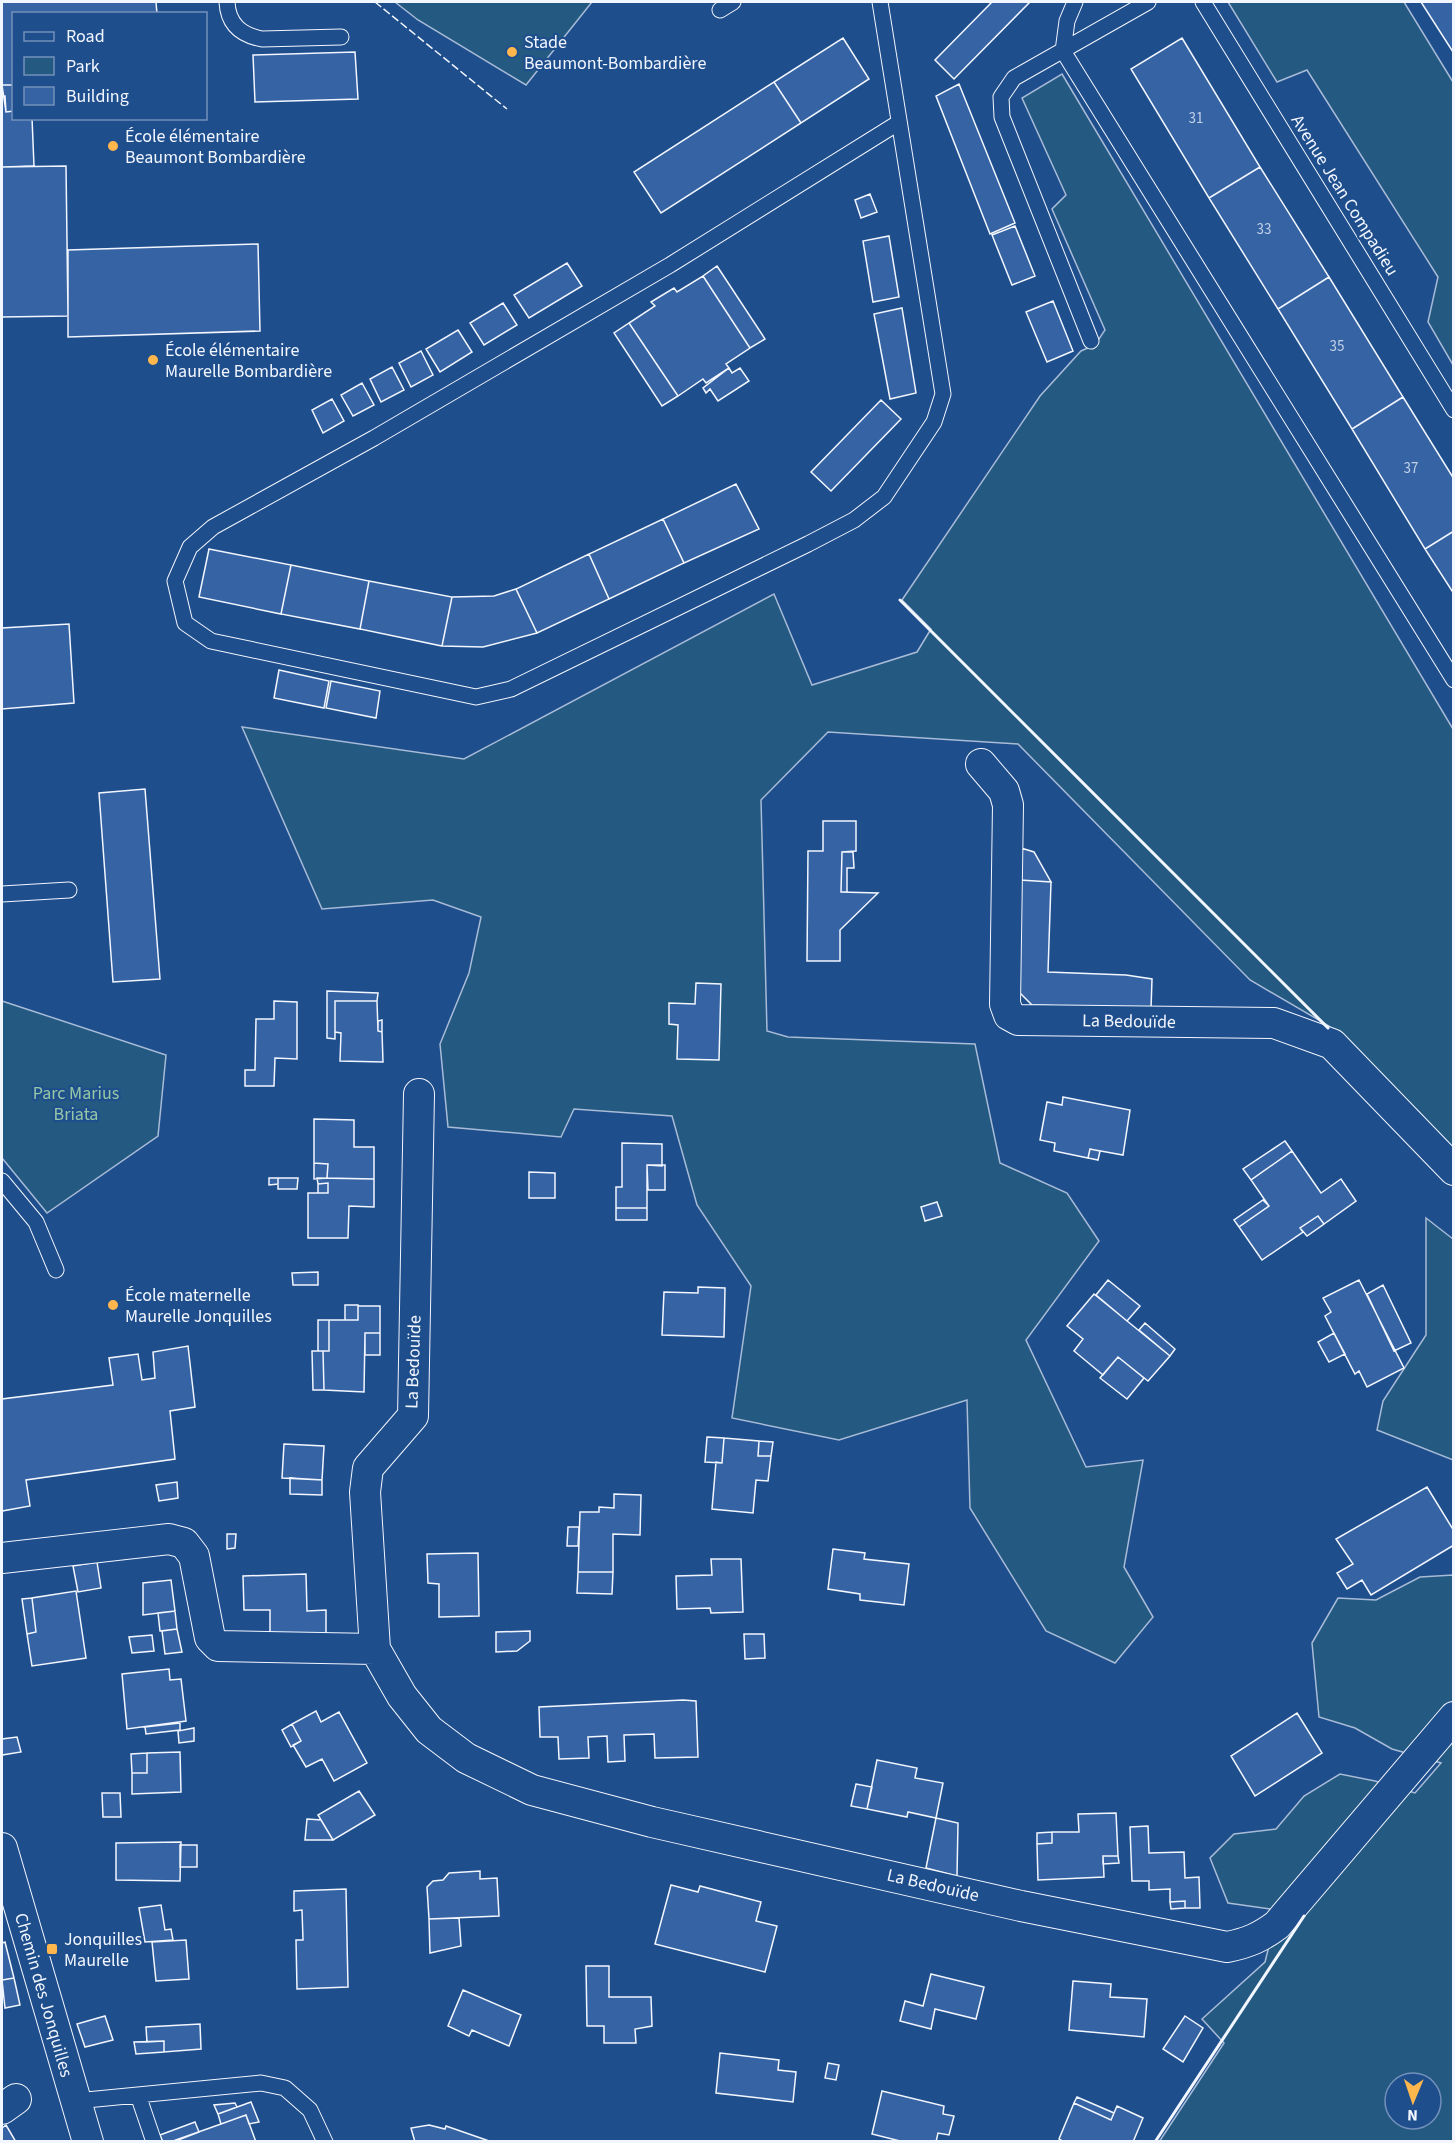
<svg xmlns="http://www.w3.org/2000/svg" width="1455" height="2143" font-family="'Source Sans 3',sans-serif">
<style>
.green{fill:#245a82;stroke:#a8bbd7;stroke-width:1.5;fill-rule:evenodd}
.building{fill:#3563a3;stroke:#f2f6ff;stroke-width:1.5}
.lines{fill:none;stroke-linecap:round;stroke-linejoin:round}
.lane-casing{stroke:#f2f6ff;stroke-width:17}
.street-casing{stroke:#f2f6ff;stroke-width:32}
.lane{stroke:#1f4e8c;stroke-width:15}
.street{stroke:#1f4e8c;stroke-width:30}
.fence{stroke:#f2f6ff;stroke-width:1.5;stroke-dasharray:8 3;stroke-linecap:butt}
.wall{stroke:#f2f6ff;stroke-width:3}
.poi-dot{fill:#ffb74d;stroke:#1f4e8c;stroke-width:2}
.labels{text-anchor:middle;stroke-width:4.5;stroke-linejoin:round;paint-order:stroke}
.number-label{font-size:15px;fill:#c3d1e8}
.poi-label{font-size:18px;fill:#f2f6ff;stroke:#1f4e8c;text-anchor:start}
.street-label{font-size:18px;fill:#f2f6ff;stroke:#1f4e8c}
.park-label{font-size:18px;fill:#97c8a6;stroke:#1f4e8c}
</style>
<rect width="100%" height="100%" fill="#1f4e8c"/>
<path class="green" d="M395 2H592L526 85 418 20Z
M1228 2H1404L1453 82V365L1428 322 1438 277 1307 70 1277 82Z
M1062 74 1453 729V1151L1329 1026 1250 980 1018 744 828 732 761 800 767 1031 788 1037 975 1044 1000 1163 1067 1193 1099 1241 1026 1340 1086 1467 1143 1460 1124 1567 1153 1617 1115 1663 1046 1631 970 1508 967 1400 839 1440 732 1418 751 1286 697 1205 672 1116 574 1109 561 1137 448 1127 440 1044 469 973 481 917 433 900 322 909 242 727 464 759 774 594 812 685 917 652 931 629 902 600 1040 396 1081 351 1095 345 1105 330 1052 209 1066 195 1022 98Z
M2 1001 166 1055 158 1136 47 1213 2 1158Z
M1426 1218 1453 1239V1460L1377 1430 1383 1401 1426 1335Z
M1453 1575V2141L1159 2142 1224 2043 1202 2019 1265 1962 1278 1910 1228 1903 1210 1858 1234 1834 1276 1829 1304 1796 1340 1774 1375 1781 1415 1793 1441 1763 1392 1749 1355 1728 1319 1717 1312 1643 1338 1598 1376 1600 1420 1577ZM1395 2083H1431V2119H1395Z"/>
<path class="building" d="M2 2H156L157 14H14V85H2Z
M992 2H1030L954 79 935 60Z
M1421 2H1454V52H1453Z
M843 38 869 79 801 123 774 82Z
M1182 38 1260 167 1209 198 1131 69Z
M355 52 358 99 255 102 253 55Z
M774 82 801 123 661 213 634 172Z
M959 84 1015 223 990 234 936 96Z
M2 85H14V111L6 112Z
M2 96H5L6 112 14 111V118H32L34 166 2 167Z
M66 166 68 316 2 317V167Z
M1260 167 1329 277 1278 309 1209 198Z
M870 194 877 212 861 218 855 200Z
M1015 226 1035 276 1012 285 992 235Z
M889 236 899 297 873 302 863 241Z
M258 244 260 331 68 337V250Z
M567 263 582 286 529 318 514 295Z
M717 266 765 339 750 348 703 276Z
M703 276 750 348 726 364 729 368 706 383 703 379 678 396 629 323 655 306 651 302 674 288 677 292Z
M1329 277 1403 397 1352 429 1278 309Z
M1053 301 1073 351 1047 362 1026 312Z
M503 303 517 325 484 345 470 323Z
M902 308 916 393 890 399 874 314Z
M629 323 678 396 662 406 614 333Z
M458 330 472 352 440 372 426 349Z
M421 351 433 375 411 387 399 363Z
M392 367 404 390 381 402 370 379Z
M729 368 732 373 740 368 749 381 718 401 710 389 706 393 703 388Z
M362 383 374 405 353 416 341 395Z
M1403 397 1454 479V531L1425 549 1352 429Z
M332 399 344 421 323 433 312 410Z
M881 400 901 419 831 491 811 472Z
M736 484 759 529 684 563 663 519Z
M663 519 684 563 609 599 589 554Z
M1454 531V594L1425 549Z
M209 549 291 565 281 614 199 597Z
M589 554 609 599 537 633 516 589Z
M291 565 369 581 360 629 281 614Z
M369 581 452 597 442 646 360 629Z
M516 589 537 633 483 647 442 646 452 597 494 596Z
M69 624 74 703 2 709V628Z
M279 670 329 681 324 708 274 698Z
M331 681 380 691 376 718 326 708Z
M145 789 160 979 113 982 99 793Z
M823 821H856V851L842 852 841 892 878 893 840 930V961H807L808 851H823Z
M1021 848 1034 852 1051 882 1020 880Z
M842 852H853L854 868H847V892H841Z
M1020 880 1051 882 1048 972 1126 975 1152 979 1151 1009 1032 1005 1018 991Z
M696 983 721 984 719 1060 677 1059 678 1025 669 1024V1003L695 1004Z
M327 991 378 993 377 1001H335V1039L327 1038Z
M274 1001 297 1002V1059L275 1058 274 1086H245V1070H255L256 1019H274Z
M335 1001H377L378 1031 382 1032 383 1062 340 1061 341 1033 335 1032Z
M382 1020V1032L378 1031V1021Z
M1063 1097 1130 1110 1123 1155 1090 1149 1088 1158 1054 1151 1055 1143 1040 1140 1047 1102 1062 1105Z
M314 1119 354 1120V1147H374V1179L327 1178 328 1164 314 1163Z
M1285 1141 1292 1151 1251 1180 1243 1169Z
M622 1143 662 1144V1166L647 1165V1208H616V1187H622Z
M1090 1149 1100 1151 1098 1160 1088 1158Z
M1292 1151 1321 1193 1341 1179 1356 1201 1324 1224 1318 1216 1300 1228 1303 1232 1262 1260 1239 1227 1269 1206 1251 1180Z
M314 1163 328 1164 327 1178 314 1179Z
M647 1165H665V1190H648Z
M529 1172 555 1173V1198H529Z
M269 1178H278V1184L269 1185Z
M278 1178H298L297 1189H278Z
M317 1178 374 1179V1207L349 1206 348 1238H308V1193H328V1183L318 1184Z
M328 1183V1193H318V1184Z
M1263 1200 1269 1206 1239 1227 1234 1220Z
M937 1202 942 1216 925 1221 921 1207Z
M616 1208H647V1220H616Z
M1318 1216 1324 1224 1307 1236 1300 1228Z
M318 1272V1285H293L292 1273Z
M1108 1280 1140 1306 1127 1321 1096 1295Z
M1359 1280 1404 1368 1367 1387 1359 1371 1355 1374 1325 1316 1331 1312 1323 1298Z
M1383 1285 1411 1343 1394 1351 1367 1294Z
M698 1287 725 1288 724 1337 662 1335 664 1292 698 1293Z
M1094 1294 1170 1356 1148 1381 1118 1357 1103 1375 1074 1351 1083 1339 1067 1326Z
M345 1305H358V1320H345Z
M358 1306H380V1333H365L364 1392 324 1390 323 1351H329V1320H358Z
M318 1320H329V1351H318Z
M1145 1323 1175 1349 1170 1356 1139 1330Z
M365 1333H380V1355H365Z
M1334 1333 1345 1354 1329 1362 1318 1342Z
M188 1346 195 1407 170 1411 175 1459 26 1480 30 1506 2 1511V1399L113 1385 109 1358 138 1354 142 1380 155 1378 153 1352Z
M312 1351H323L324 1390H313Z
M1118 1357 1144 1378 1127 1399 1100 1378Z
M707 1437 724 1438 722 1463 705 1462Z
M724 1438 759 1441 758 1456H771L768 1481 756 1480 753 1513 712 1509 716 1462 722 1463Z
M759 1441 773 1442 771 1456H758Z
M284 1444 324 1446 322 1480 282 1478Z
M290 1478 322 1480V1495L290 1494Z
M177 1482 178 1498 159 1501 156 1485Z
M1427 1487 1454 1531V1545L1371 1595 1362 1580 1347 1589 1337 1573 1353 1564 1336 1539Z
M614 1494 641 1495 640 1535 613 1534V1572H578L580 1512H599V1507L614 1508Z
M568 1527H579L578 1546H567Z
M227 1534H236L235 1548 227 1549Z
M833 1549 865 1553 864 1559 909 1564 904 1605 860 1600V1594L828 1589Z
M478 1553 479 1616 439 1617V1584L428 1583 427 1554Z
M711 1559H741L743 1612 711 1613 710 1608 677 1609 676 1576 712 1575Z
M97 1562 101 1588 78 1592 73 1566Z
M578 1572H613L612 1594 577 1593Z
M306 1574 307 1611 326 1610V1635L270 1641V1610H244L243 1576Z
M171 1580 175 1611 143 1615V1583Z
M76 1591 86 1658 32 1666 27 1634 36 1632 32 1598Z
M32 1598 36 1632 27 1634 22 1599Z
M175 1611 177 1629 160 1631 158 1613Z
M177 1629 182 1652 165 1654 162 1631Z
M530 1631V1641L517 1651 496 1652V1632Z
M744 1634H764L765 1658 745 1659Z
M152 1635 154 1651 132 1653 129 1637Z
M169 1669 170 1680 181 1679 186 1721 127 1729 122 1674Z
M683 1700 696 1701 698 1757 655 1758 654 1734 624 1735 625 1761 608 1762 607 1736 588 1737 589 1758 559 1759 558 1737H540L539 1707Z
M316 1711 321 1722 339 1712 367 1763 334 1781 322 1759 306 1767 293 1745 301 1741 292 1724Z
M1297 1713 1322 1753 1255 1796 1231 1756Z
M180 1723V1730L146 1734 145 1727Z
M292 1724 301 1741 291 1747 282 1730Z
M194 1728V1741L179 1743 178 1731Z
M17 1737 21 1752 2 1755V1739Z
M180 1752 181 1792 132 1794V1773H147V1753Z
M147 1753V1773H132L131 1754Z
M877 1760 917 1768 915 1778 943 1783 936 1818 908 1812 907 1817 867 1809Z
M856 1784 872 1787 867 1809 851 1806Z
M359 1791 375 1815 333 1840 318 1815Z
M102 1793H120L121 1817H103Z
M1116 1813 1118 1856H1103L1104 1877 1038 1880 1037 1844 1052 1843V1832H1079L1078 1814Z
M936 1818 958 1823 957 1876 926 1868Z
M307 1819 321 1820 333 1840H305Z
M1148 1826 1149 1853 1184 1852 1185 1878 1199 1877 1200 1908H1185V1901L1170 1902V1889L1149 1890V1881H1132L1130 1827Z
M1052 1832V1843L1037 1844V1833Z
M181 1842 180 1881 116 1880V1843Z
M180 1845H197V1867H180Z
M1103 1856H1118L1119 1863 1103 1864Z
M480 1871V1879L497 1878 499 1916 429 1919 427 1887 433 1881 443 1880 449 1873Z
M671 1885 698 1892 700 1886 761 1902 756 1921 777 1926 765 1972 655 1944Z
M346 1889 348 1987 297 1989 296 1940H303L302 1910 294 1911V1891Z
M1185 1901V1908L1171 1909 1170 1902Z
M161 1905 165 1930 171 1929 173 1940 145 1942 139 1908Z
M459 1918 461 1946 430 1953 429 1919Z
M186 1940 189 1979 156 1981 152 1942Z
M5 1942 14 1978 2 1980V1943Z
M586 1966H609V1997H651L652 2026 635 2029 636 2043H604V2026H587Z
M931 1974 984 1987 976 2019 935 2009 931 2029 900 2021 905 2001 923 2006Z
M14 1978 20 2005 5 2008 2 1980Z
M1073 1981 1111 1984 1110 1997 1147 1999 1144 2037 1069 2030Z
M463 1990 521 2015 509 2046 472 2030 469 2036 448 2026Z
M105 2016 113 2040 85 2047 77 2024Z
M1185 2016 1203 2028 1183 2062 1163 2049Z
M200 2024 201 2049 164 2052V2041L147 2042 146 2027Z
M164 2041V2052L136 2054 134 2042Z
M720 2053 779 2060 778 2070 796 2072 793 2102 716 2093Z
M828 2063 839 2065 836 2080 825 2078Z
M882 2091 944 2106 943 2114 954 2116 949 2135 938 2133 936 2142H904L872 2134Z
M1077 2097 1114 2113 1111 2120 1074 2103Z
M251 2102 259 2122 249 2124 246 2115 221 2124 218 2114Z
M235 2103 237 2107 218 2114 214 2105Z
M1074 2103 1111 2120 1117 2106 1143 2118 1133 2142H1064L1059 2139Z
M246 2115 256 2142 173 2141 221 2124Z
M195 2122 199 2132 173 2142H163L160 2135Z
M6 2125 16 2142H2V2128Z
M429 2125 445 2129 446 2126 492 2142H415L411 2128Z"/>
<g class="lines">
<g class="lane-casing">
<path id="lane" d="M227 2C228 24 241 35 262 39L341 37
M880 2 943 394 934 422 884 497 854 520 808 544 511 689 476 697 211 641 185 623 175 581 190 547 213 527 374 438 670 265 898 123
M1075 2 1067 21 1063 51 1454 680
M1203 2 1454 410
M720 10 733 2
M1091 341 1002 117 1001 97 1014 78 1148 2
M2 894 69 890
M2 1181 36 1222 56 1270
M138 2095 154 2142
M76 2101 261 2083 285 2088 310 2110 325 2142"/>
</g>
<g class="street-casing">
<path id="street" d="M981 764 1004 791 1008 805 1005 1004 1009 1015 1018 1020 1274 1023 1332 1044 1454 1170
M2 1558 169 1539 184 1543 194 1556 210 1638 218 1646 375 1649 365 1492 368 1468 413 1416 419 1094
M375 1649 402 1696 429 1730 466 1758 532 1790 652 1822 1021 1906 1227 1947C1248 1943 1261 1937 1277 1925L1454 1717
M2 1848 88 2142
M2 2109 16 2099"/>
</g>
<use href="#lane" class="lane"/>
<use href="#street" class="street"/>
<path class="fence" d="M375 2 507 109"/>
<path class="wall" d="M900 600 1328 1028
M1155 2142 1304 1916"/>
</g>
<g class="poi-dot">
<circle cx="512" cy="52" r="6"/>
<circle cx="113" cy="146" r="6"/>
<circle cx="153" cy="360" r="6"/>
<circle cx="113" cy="1305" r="6"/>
<rect x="46" y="1943" width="12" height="12" rx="3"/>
</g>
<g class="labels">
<g class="number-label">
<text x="1196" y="123">31</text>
<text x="1264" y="234">33</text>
<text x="1337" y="351">35</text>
<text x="1411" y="473">37</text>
</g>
<g class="poi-label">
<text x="524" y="48">Stade<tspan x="524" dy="21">Beaumont-Bombardière</tspan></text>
<text x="125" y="142">École élémentaire<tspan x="125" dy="21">Beaumont Bombardière</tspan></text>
<text x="165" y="356">École élémentaire<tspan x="165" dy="21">Maurelle Bombardière</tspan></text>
<text x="125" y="1301">École maternelle<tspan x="125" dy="21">Maurelle Jonquilles</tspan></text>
<text x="64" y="1945">Jonquilles<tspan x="64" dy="21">Maurelle</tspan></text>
</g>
<g class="street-label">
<text transform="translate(1345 195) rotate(58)" y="6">Avenue Jean Compadieu</text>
<text transform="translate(1129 1021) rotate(1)" y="6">La Bedouïde</text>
<text transform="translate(413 1362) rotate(-88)" y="6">La Bedouïde</text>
<text transform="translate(933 1885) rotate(13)" y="6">La Bedouïde</text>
<text transform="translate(44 1995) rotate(74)" y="6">Chemin des Jonquilles</text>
</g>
<g class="park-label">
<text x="76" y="1099">Parc Marius<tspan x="76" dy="21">Briata</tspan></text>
</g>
</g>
<rect width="1455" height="2143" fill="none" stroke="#f2f6ff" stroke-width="6"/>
<rect x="12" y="12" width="195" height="108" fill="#1f4e8c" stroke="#7391ba" stroke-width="1.5"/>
<rect x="24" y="32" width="30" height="9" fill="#1f4e8c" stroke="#7391ba" stroke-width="1.5"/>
<text x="66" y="42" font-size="18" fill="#f2f6ff">Road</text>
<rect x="24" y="57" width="30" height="18" fill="#245a82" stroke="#7391ba" stroke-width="1.5"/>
<text x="66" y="72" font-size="18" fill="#f2f6ff">Park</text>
<rect x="24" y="87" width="30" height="18" fill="#3563a3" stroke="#7391ba" stroke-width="1.5"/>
<text x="66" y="102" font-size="18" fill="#f2f6ff">Building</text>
<g transform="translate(1413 2101) rotate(182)"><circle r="28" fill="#1f4e8c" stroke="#7391ba" stroke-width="1.5"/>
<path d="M0-4.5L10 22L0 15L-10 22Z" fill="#ffb74d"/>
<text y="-9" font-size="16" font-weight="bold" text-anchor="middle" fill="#f2f6ff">N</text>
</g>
</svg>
